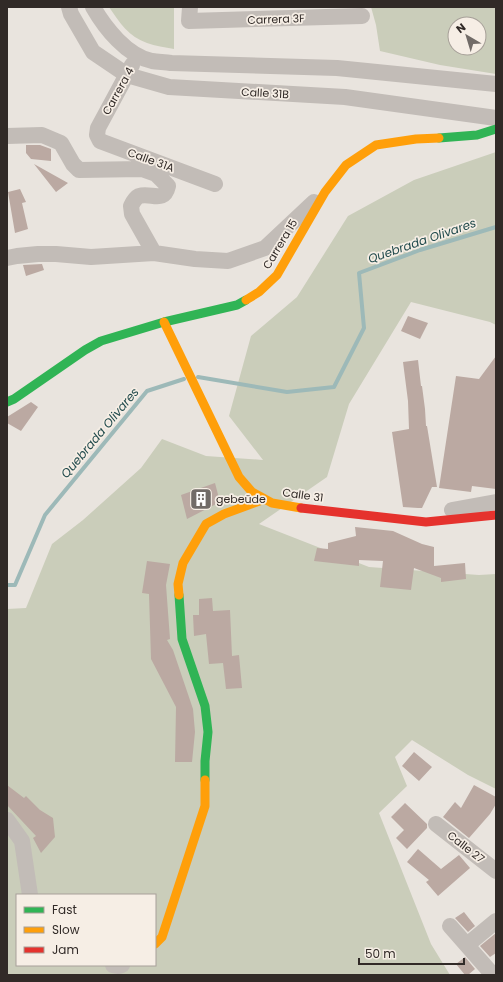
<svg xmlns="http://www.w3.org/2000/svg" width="503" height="982" font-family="Poppins,sans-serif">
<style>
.green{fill:#cacdba;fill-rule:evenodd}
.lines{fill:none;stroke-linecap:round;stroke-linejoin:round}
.stream{stroke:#9db9b8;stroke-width:4}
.building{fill:#bba9a2}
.street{stroke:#c2bcb7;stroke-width:16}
.fast{stroke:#30b455;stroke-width:9}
.slow{stroke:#ff9f0a;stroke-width:9}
.jam{stroke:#e5322d;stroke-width:9}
.labels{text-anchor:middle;stroke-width:3.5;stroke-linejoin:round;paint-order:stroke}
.street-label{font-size:11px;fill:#312a27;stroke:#f6eee5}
.poi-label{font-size:11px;fill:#312a27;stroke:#f6eee5;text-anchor:start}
.water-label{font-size:12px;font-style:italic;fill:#224b4d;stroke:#f6eee5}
</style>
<rect width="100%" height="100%" fill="#e9e4de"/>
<path class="green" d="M109 7H174V49C165 47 155 46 147 43 129 37 119 22 109 7Z
M371 7H496V74L440 65 380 51 376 25ZM455 24H479V48H455Z
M496 152V325L490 322 411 302 349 404 327 477 259 524 369 567 479 575 496 574V789L468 775 412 740 395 757 407 786 379 813 431 944 450 975H7V609L26 608 52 544 83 520 141 468 162 439 206 456 263 460 229 416 251 336 297 297 348 216 414 180ZM17 895H155V965H17Z"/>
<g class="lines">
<path class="stream" d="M198 377 287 392 334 387 364 328 359 273 420 250 496 227
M7 585H15L45 515 147 391 184 379"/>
</g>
<path class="building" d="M26 145H40L51 149V161L31 159 26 153Z
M34 164 68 183 56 192Z
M20 189 26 202 22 203 28 229 15 233 8 192Z
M42 264 44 270 26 276 23 265Z
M408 316 428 323 420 339 401 331Z
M496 356V489L472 486 471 492 439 488 456 376 479 379Z
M418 360 421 386H422L425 409 426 426H427L437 487H432L422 508H418L403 507 392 432 409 429 408 401 403 362Z
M31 402 38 407 21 431 7 423V417Z
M215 483 220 502 187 519 181 495Z
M355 527 393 531 422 544 434 547V566L465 563 466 579 441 582V578L414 568 411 590 380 587 383 561 359 560V566L314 561 317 548 328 549V543L356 536Z
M147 561 170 564 166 585 170 639 167 640 173 650 193 709 195 732 192 762H175L176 707 151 659 149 594 142 593Z
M212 598 213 611 230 610 232 656 239 655 242 688 226 689 223 663 209 664 206 634 194 636 193 615H199V599Z
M414 752 432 767 419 781 402 766Z
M7 785 24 798 26 796 40 810 53 818 55 837 41 853 33 838 36 836 7 805Z
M474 785 496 797V804L490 814 469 838 443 817 455 802 461 808Z
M405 803 427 824V828L407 849 396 838 404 830 391 817Z
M418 849 441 869 459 855 470 868 438 896 426 882 429 880 407 862Z
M464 912 475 926 468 932 455 918Z
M496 933V953L490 957 480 946Z
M465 957 475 969 468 975H465L456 964Z"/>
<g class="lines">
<path class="street" d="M69 7 71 14 93 52 127 75 169 87 345 97 496 118
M93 7C105 28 127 56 152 61 158 62 165 62 171 63L337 68 496 84
M190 7 189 21 362 16
M132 65 98 128 97 135 100 141 215 184
M7 136 42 135 61 143 73 164 79 170 142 169 156 174 168 186C164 204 151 192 139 196 135 198 133 202 131 206L132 214 154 253
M7 258 17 256 38 254H56L91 257 154 253 195 259 228 261 265 248 314 202
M452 510 496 502
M7 820 22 841 30 895
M436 824 496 871
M450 926 493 975
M467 945 496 921
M113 965 119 966 122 965"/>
<path class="fast" d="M439 138 477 135 496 129
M7 402 14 399 85 350 101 341 164 322 237 305 246 300
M179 595 182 639 205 706 208 732 205 761V780"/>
<path class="slow" d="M246 300 259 292 277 275 325 192 346 165 376 145 416 139 439 138
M164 322 239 477 252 492 272 503 301 508
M179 595 178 584 183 563 206 524 224 514 265 499
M155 944 162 937 205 806V780"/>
<path class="jam" d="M301 508 426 522 496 515"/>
</g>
<defs>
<g id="building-square" transform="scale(1.15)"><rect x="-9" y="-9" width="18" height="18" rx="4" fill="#716b67" stroke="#f6eee5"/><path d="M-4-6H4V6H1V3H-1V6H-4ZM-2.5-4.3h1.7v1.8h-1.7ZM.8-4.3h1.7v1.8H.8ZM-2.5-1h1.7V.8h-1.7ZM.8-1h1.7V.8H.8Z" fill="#fff"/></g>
</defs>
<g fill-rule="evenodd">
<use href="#building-square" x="201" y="499"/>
</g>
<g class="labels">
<g class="street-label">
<text transform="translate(276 19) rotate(-2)" y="4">Carrera 3F</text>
<text transform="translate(118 91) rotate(-61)" y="4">Carrera 4</text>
<text transform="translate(265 93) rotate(3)" y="4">Calle 31B</text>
<text transform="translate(151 160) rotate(20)" y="4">Calle 31A</text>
<text transform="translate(280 244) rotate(-59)" y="4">Carrera 15</text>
<text transform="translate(303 495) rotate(8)" y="4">Calle 31</text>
<text transform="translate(466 847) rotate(38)" y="4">Calle 27</text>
</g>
<g class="poi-label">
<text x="216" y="503">gebeüde</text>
</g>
<g class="water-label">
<text transform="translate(422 241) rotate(-19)" y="4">Quebrada Olivares</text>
<text transform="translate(100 433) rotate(-50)" y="4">Quebrada Olivares</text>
</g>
</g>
<rect width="503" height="982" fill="none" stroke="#312a27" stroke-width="16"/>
<rect x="16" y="894" width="140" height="72" fill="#f6eee5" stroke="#a7a099"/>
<rect x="24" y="907" width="20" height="6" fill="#30b455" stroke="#a7a099"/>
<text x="52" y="914" font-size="12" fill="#312a27">Fast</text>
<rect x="24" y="927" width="20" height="6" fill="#ff9f0a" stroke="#a7a099"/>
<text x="52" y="934" font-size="12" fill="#312a27">Slow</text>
<rect x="24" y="947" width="20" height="6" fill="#e5322d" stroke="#a7a099"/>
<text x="52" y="954" font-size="12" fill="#312a27">Jam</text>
<g transform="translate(467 36) rotate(322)"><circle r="19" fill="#f6eee5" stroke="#a7a099"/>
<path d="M0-3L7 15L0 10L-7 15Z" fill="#716b67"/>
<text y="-6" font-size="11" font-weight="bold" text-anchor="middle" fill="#312a27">N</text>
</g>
<path d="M359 958v6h105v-6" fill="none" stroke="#312a27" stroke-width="2"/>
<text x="365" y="958" font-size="12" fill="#312a27" stroke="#f6eee5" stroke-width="3" paint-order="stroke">50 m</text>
</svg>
